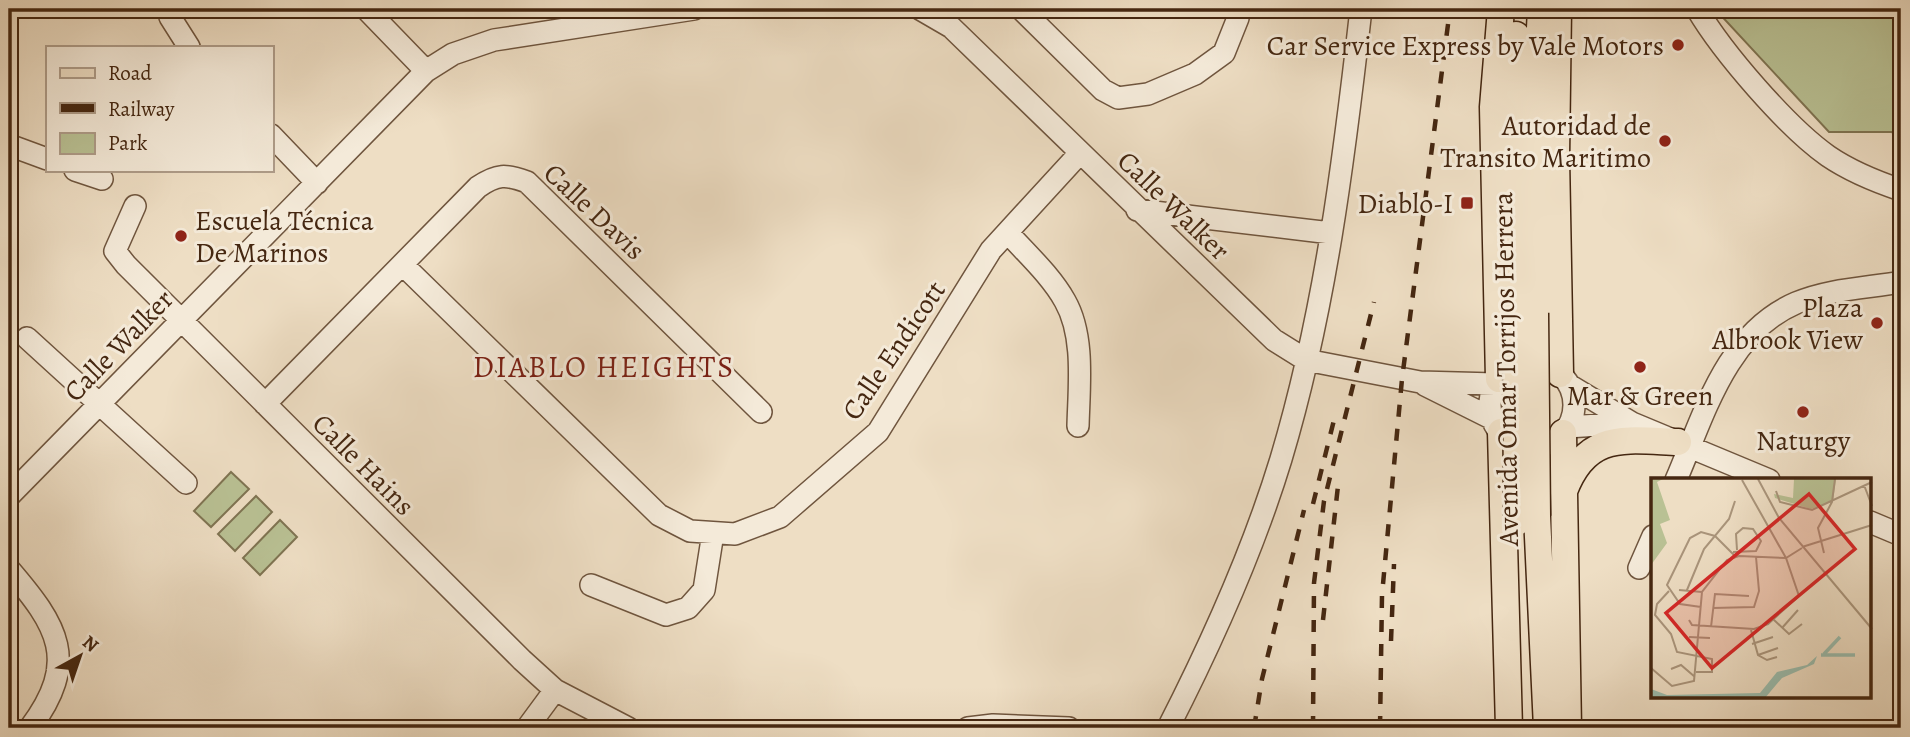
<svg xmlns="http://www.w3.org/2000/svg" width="1910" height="737" font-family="Alegreya,serif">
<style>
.green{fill:#b9c194;stroke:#7f7452;stroke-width:2}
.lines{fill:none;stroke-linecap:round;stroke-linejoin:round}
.minor-casing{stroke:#6f553e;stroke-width:24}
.major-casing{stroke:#452711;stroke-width:29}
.minor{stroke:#f4ead9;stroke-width:21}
.major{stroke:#eedec4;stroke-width:26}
.rail{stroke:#452711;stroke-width:4.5;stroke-dasharray:12 12;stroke-linecap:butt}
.major-bridge-casing{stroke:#452711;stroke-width:29;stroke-linecap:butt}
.major-bridge{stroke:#eedec4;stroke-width:26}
.poi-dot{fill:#8f2418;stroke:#f4ead9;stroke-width:2.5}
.labels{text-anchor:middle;stroke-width:6;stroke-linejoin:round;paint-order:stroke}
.poi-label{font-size:28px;fill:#452711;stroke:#f4ead9;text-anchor:end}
.street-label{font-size:28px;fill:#452711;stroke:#f4ead9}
.neighbourhood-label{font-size:30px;letter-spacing:2px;fill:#7a1f14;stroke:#f4ead9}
.inset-river{fill:none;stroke:#9bbdae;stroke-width:3.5}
.inset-road{fill:none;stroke:#aa957c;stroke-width:2}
.view{fill:#d62828;fill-opacity:0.15;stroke:#d62828;stroke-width:3.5}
.inset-edge{fill:none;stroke:#452711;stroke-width:3.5}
</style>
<rect width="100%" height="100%" fill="#eedec4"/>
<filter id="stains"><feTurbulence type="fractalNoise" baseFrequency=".00286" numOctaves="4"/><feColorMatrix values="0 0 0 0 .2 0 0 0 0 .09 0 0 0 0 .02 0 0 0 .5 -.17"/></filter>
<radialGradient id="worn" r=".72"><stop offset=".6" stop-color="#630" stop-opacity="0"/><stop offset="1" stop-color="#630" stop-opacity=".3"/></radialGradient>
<path class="green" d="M1715 9H1901V145L1892 132H1829Z
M231 472 249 489 211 527 194 511Z
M256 496 272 512 235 551 218 534Z
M280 520 297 537 260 575 243 558Z"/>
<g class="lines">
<g class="minor-casing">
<path id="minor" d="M170 9V17L189 47
M366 9 426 71
M920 9 951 27 1274 340 1306 360 1420 382 1495 384
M1021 9 1103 90 1118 98 1148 94 1195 74 1224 53 1238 18 1235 9
M1697 9C1723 53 1787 127 1828 156 1850 171 1877 182 1901 190
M271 135 317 183
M9 145 47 159
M75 170 102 179
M135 206 115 251 126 265 522 660 555 690 628 728
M1137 210 1331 233
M1008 233C1028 255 1051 276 1065 301 1085 336 1079 386 1078 426
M404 266 659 515 690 531 735 534 780 517 795 504 878 432 991 250 1080 153
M27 338 186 483
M1490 405a42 42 0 1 1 84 0a42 42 0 1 1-84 0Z
M1425 385 1493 419
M1569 385 1632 423 1769 480
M265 404 478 187C497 174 506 174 527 182L761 412
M1567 427 1632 423
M1676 480C1704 415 1726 333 1796 303 1829 289 1867 288 1901 282
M9 496 426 71 453 54 494 40 694 9
M1870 522 1901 535
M1639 568 1653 536
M9 569C58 626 80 661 30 728
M591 585 666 615 688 608 704 590 713 533
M527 728 555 690
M968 728 993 725 1069 728
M1168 728C1212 642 1253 551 1281 459 1325 312 1344 160 1361 9"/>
</g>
<g class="major-casing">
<path id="major" d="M1558 9 1556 157 1560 374
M1516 308V35
M1535 313 1533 161 1541 9
M1499 379 1493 107 1501 9
M1501 432 1509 728
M1563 433 1568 728
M1564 491C1587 431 1624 440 1678 442
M1537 516 1547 728"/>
</g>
<use href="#minor" class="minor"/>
<use href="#major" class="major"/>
<path class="rail" d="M1313 504 1336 412
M1323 620 1339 477
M1391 641 1394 564
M1254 728 1262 679 1304 510
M1313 728 1314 583 1324 501 1374 302
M1380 728 1382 595 1402 379 1450 9"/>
<g class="major-bridge-casing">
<path id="major-bridge" d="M1516 310 1517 522
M1535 313 1537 516"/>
</g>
<use href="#major-bridge" class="major-bridge"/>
</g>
<g class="poi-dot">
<circle cx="1678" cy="45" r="7"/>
<circle cx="1665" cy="141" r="7"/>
<rect x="1460" y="196" width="14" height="14" rx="3.5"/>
<circle cx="181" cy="236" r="7"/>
<circle cx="1877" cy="323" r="7"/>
<circle cx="1640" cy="367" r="7"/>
<circle cx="1803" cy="412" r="7"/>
</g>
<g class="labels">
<g class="poi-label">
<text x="1664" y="55">Car Service Express by Vale Motors</text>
<text x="1651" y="135">Autoridad de<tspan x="1651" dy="32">Transito Maritimo</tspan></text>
<text x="1453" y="213">Diablo-I</text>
<text x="195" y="230" text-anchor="start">Escuela Técnica<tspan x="195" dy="32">De Marinos</tspan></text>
<text x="1863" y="317">Plaza<tspan x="1863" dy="32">Albrook View</tspan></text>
<text x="1640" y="405" text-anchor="middle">Mar &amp; Green</text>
<text x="1803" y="450" text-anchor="middle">Naturgy</text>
</g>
<g class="street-label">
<text transform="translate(1174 205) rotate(44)" y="10">Calle Walker</text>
<text transform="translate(595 211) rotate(43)" y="10">Calle Davis</text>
<text transform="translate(118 345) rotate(-46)" y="10">Calle Walker</text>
<text transform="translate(893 350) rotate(-56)" y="10">Calle Endicott</text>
<text transform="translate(1505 369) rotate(-91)" y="10">Avenida Omar Torrijos Herrera</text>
<text transform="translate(364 464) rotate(45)" y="10">Calle Hains</text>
</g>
<g class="neighbourhood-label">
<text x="604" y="377">DIABLO HEIGHTS</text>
</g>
</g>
<g transform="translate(1651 478)">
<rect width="220" height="220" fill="#eedec4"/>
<path d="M0 1H12L6 4 19 42 9 46 16 65 0 87ZM143 1H185L182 23 160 31 124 20 123 16 142 20Z" fill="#b9c194"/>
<path d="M166 178 163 186 131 200 114 220H0V211L16 217 109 215 126 194 156 187Z" fill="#9bbdae"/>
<path class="inset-river" d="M173 176 189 159M170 177H204"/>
<path class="inset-road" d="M107 1 128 40 221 151M213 7 221 28M125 13 129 24 161 32 221 4M151 69 221 47M82 74 105 73 110 63 102 51 92 50 85 56 86 72M173 75 167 50 181 24 184 1M28 112 51 114M36 112 53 71 78 41 84 23M18 113 6 126 4 137 20 156 26 174 61 181V194H45M50 129 29 126 16 107 39 60 50 54 64 58 84 78M62 130 103 129 108 113 105 79M122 141 138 156 151 146M38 142 41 147 103 151 117 146 148 118 135 80 91 2M60 149 64 116 98 118M131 150 147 132M100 152 107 177 116 182 126 179M38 159 59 160M101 166 122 159M107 177 127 170M0 190 21 208 43 203 51 114 76 82 88 78 135 80 151 70M20 191 30 187 44 199"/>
<path class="view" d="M158 16 204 71 61 190 15 135Z"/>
<rect width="220" height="220" class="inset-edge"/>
</g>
<rect width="1910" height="737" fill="none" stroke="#eedec4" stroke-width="35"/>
<rect x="10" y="10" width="1889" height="716" fill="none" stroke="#452711" stroke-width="3.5"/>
<rect x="18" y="18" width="1875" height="702" fill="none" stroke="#452711" stroke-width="2"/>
<rect x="46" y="46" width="228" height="126" fill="#f4ead9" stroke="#ae9c89" stroke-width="2"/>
<rect x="60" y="68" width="35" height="10" fill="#eedec4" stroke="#ae9c89" stroke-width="2"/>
<text x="108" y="80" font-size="21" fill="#452711">Road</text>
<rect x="60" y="103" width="35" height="10" fill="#452711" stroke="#ae9c89" stroke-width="2"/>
<text x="108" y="116" font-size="21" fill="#452711">Railway</text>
<rect x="60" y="133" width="35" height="21" fill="#b9c194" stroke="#ae9c89" stroke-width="2"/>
<text x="108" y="150" font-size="21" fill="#452711">Park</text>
<g transform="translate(80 656) rotate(40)" stroke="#f4ead9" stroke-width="5" paint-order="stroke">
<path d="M0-5L12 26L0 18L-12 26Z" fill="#452711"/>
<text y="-10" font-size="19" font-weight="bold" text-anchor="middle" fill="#452711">N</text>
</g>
<rect width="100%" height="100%" filter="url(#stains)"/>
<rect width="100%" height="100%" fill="url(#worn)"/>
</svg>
